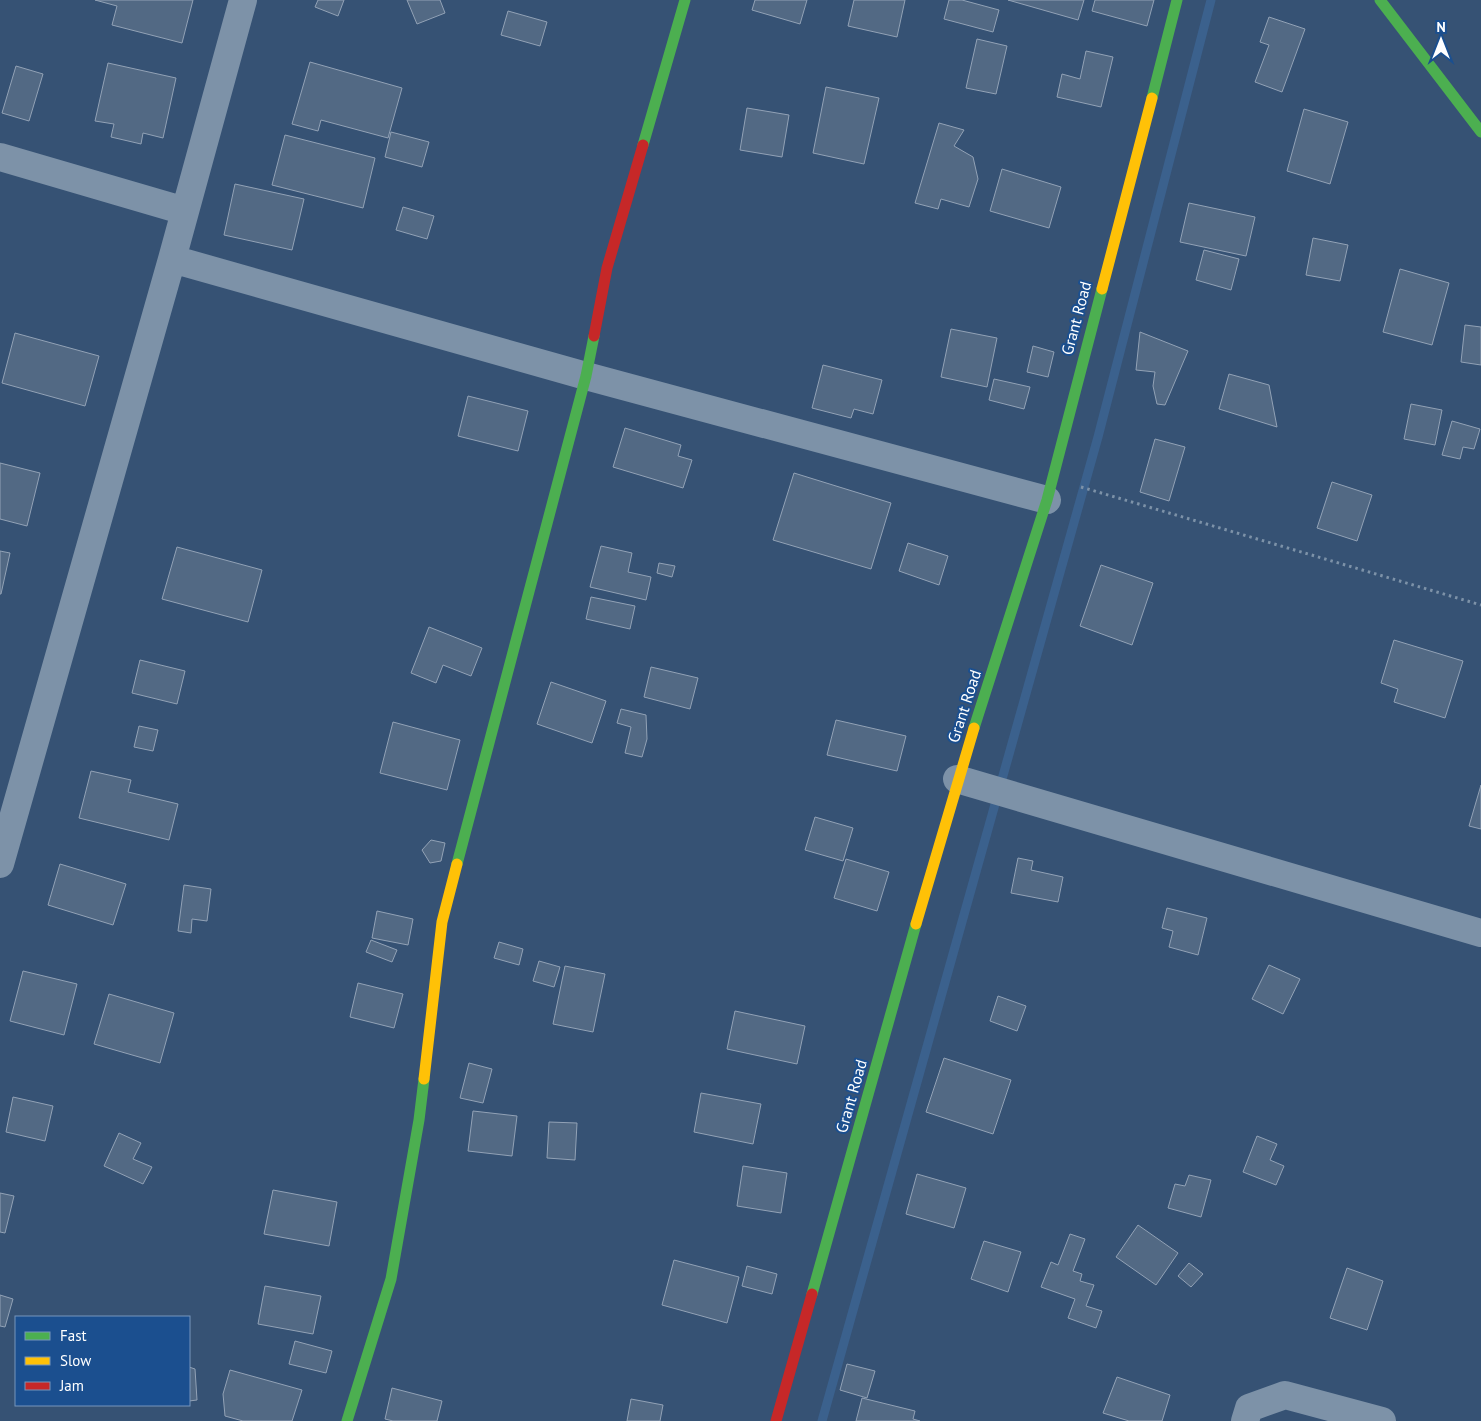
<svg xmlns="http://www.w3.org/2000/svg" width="1481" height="1421" font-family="'PT Sans',sans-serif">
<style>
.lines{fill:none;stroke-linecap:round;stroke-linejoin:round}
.stream{stroke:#3b618d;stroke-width:9}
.building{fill:#526984;stroke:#92a2b6}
.path{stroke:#7d92a8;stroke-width:3;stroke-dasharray:2.5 4;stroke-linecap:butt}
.street{stroke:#7d92a8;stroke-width:28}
.fast{stroke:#4caf50;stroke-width:11}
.slow{stroke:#ffc107;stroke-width:11}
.jam{stroke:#c62828;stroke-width:11}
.labels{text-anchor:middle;stroke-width:4;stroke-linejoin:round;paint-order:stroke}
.street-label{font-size:16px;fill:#fff;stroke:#1b4f8f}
</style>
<rect width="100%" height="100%" fill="#365274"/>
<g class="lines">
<path class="stream" d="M822 1421 1098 437 1211 0"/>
</g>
<path class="building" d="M95 0H193L182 43 112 25 117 6Z
M318 0H344L338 16 315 7Z
M407 0H440L445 13 417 24Z
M755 0H807L800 24 752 10Z
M854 0H905L897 37 848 26Z
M949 0H962L999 10 993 32 944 19Z
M1008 0H1084L1078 20Z
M1095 0H1154L1147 26 1092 11Z
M508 11 547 22 540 46 501 35Z
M1269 17 1305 29 1282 92 1255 82 1269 45 1260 42Z
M977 39 1007 46 996 94 966 88Z
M1086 51 1113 57 1101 107 1057 97 1062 74 1080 79Z
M310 62 402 88 388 138 321 120 318 131 292 124Z
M108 63 176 78 163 138 143 133 141 144 111 137 114 124 95 121Z
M16 66 43 74 29 121 2 113Z
M826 87 879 98 864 164 813 153Z
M747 108 789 115 782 157 740 150Z
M1304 109 1348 122 1330 184 1287 171Z
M939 123 964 130 954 146 973 157 978 179 969 207 941 199 938 209 915 203Z
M391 132 429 142 422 167 385 157Z
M285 135 375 158 363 208 272 185Z
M1002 169 1061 187 1049 228 990 211Z
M235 184 304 199 292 250 224 235Z
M1189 203 1255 217 1246 256 1180 242Z
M403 207 434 216 427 239 396 230Z
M1313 238 1348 245 1340 281 1306 275Z
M1204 250 1239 259 1231 290 1196 280Z
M1400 269 1449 283 1432 345 1383 332Z
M1465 325 1481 327V365L1461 362Z
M951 329 997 338 987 387 941 377Z
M1140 332 1188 351 1165 405 1157 404 1153 386 1155 372 1136 370Z
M15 333 99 356 85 406 2 383Z
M1033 346 1054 352 1048 377 1027 372Z
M823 365 882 380 873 414 854 409 851 418 812 408Z
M1229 374 1269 385 1277 427 1219 409Z
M994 379 1030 387 1024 409 989 400Z
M468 396 528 411 518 451 458 436Z
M1411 404 1442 410 1435 445 1404 439Z
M1452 421 1480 429 1474 449 1463 447 1460 459 1442 455Z
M625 428 681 445 678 456 692 460 683 488 613 467Z
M1155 439 1185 447 1169 501 1140 492Z
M0 463 40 473 27 526 0 519Z
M794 473 891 503 871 569 773 540Z
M1332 482 1372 495 1357 541 1317 528Z
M908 543 948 556 939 585 899 571Z
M601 546 632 553 628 572 651 577 646 600 590 587Z
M177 547 262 570 248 622 162 599Z
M0 551 10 553 1 594H0Z
M659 563 675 566 672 577 657 573Z
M1101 565 1153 583 1132 645 1080 626Z
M591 597 635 606 630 629 586 619Z
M429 627 482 648 471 676 443 665 436 683 411 673Z
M1394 640 1463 661 1445 718 1394 702 1398 689 1381 683Z
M140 660 185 671 177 704 132 693Z
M651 667 698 678 690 709 644 697Z
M551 682 606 701 592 743 537 724Z
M621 709 646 715 647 739 642 757 625 753 631 727 617 723Z
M836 720 906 736 897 771 827 755Z
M393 722 460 740 447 790 380 773Z
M139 726 158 730 153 751 134 747Z
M91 771 131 780 128 792 178 804 169 840 79 818Z
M1481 785V829L1469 826Z
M815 817 853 828 843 861 805 850Z
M431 840 445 843 441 861 430 863 422 850Z
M1018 858 1033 861 1031 870 1063 877 1058 902 1011 893Z
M846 859 889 872 877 911 834 898Z
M60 864 126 884 113 925 48 905Z
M184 885 211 889 207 921 192 919 191 933 178 931Z
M1167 908 1207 918 1198 955 1169 947 1173 931 1162 928Z
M377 911 413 919 408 945 372 938Z
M371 940 397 950 392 962 366 952Z
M499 942 523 949 519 965 494 958Z
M539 961 560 967 554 987 533 981Z
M1269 965 1300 979 1283 1014 1252 999Z
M565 966 605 974 593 1032 553 1024Z
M23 971 77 984 64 1035 10 1021Z
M358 983 403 994 394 1028 350 1017Z
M109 994 174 1013 160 1063 94 1044Z
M998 996 1026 1006 1017 1031 990 1021Z
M735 1011 805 1026 797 1064 727 1049Z
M944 1058 1011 1080 993 1134 926 1112Z
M469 1063 492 1069 483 1103 460 1098Z
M701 1093 761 1104 753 1144 694 1132Z
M13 1097 53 1106 45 1141 6 1132Z
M473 1111 517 1116 512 1156 468 1151Z
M549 1122 577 1123 575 1160 547 1158Z
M119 1133 141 1143 133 1159 152 1167 143 1184 104 1166Z
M1257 1136 1277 1144 1270 1160 1284 1166 1276 1185 1243 1172Z
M743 1166 787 1173 781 1213 737 1206Z
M917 1174 966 1188 954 1228 906 1214Z
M1189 1175 1211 1180 1201 1217 1168 1208 1175 1184 1185 1186Z
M273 1190 337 1202 329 1246 264 1234Z
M0 1193 14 1196 5 1233 0 1232Z
M1138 1225 1178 1253 1156 1285 1116 1257Z
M1070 1234 1085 1239 1073 1271 1082 1274 1080 1281 1094 1285 1086 1306 1102 1311 1096 1328 1068 1318 1075 1299 1041 1287 1051 1262 1058 1265Z
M984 1241 1021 1252 1008 1292 971 1279Z
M674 1260 739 1277 727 1323 662 1305Z
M1189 1263 1203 1274 1191 1287 1178 1276Z
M747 1266 777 1274 772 1294 742 1286Z
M1347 1268 1383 1281 1367 1330 1330 1318Z
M265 1286 321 1296 313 1334 258 1324Z
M0 1295 13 1299 5 1327 0 1326Z
M295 1341 332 1351 326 1373 289 1364Z
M847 1364 875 1371 867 1398 840 1390Z
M189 1367 195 1369 197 1400 189 1401Z
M230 1370 302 1390 292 1421H243L225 1416 223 1394Z
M1117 1377 1170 1395 1162 1421H1129L1103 1413Z
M392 1388 442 1401 437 1421H393L385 1419Z
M862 1398 915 1411 913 1419 920 1421H856Z
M631 1399 663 1405 660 1421H627Z"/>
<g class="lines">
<path class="path" d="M1081 487 1481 605"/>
<path class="street" d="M0 157 185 211
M172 259 586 376 1047 500
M957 779 1481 933
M0 864 172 259 243 0
M1245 1421 1249 1408 1285 1395 1382 1421"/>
<path class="fast" d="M1380 0 1481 132
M1152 98 1177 0
M643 145 685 0
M974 728 1047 500 1102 289
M457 864 586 376 594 336
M812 1294 916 924
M347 1421 391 1279 419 1120 424 1079"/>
<path class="slow" d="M1102 289 1152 98
M916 924 974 728
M424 1079 442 922 457 864"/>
<path class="jam" d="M594 336 607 268 643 145
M776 1421 812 1294"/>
</g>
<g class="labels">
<g class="street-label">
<text transform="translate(1076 318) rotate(-75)" y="6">Grant Road</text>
<text transform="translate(964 706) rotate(-72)" y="6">Grant Road</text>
<text transform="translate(851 1096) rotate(-74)" y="6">Grant Road</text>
</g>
</g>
<rect x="15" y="1316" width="175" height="90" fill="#1b4f8f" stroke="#7695bc"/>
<rect x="25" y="1332" width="25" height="8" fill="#4caf50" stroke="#7695bc"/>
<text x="60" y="1341" font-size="15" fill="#ffffff">Fast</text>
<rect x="25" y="1357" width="25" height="8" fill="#ffc107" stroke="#7695bc"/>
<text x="60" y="1366" font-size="15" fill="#ffffff">Slow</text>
<rect x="25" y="1382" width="25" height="8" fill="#c62828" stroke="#7695bc"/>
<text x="60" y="1391" font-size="15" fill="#ffffff">Jam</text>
<g transform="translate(1441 40)" stroke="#1b4f8f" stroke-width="4" paint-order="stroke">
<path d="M0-4L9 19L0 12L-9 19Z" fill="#ffffff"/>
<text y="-8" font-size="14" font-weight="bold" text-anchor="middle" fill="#ffffff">N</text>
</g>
</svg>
